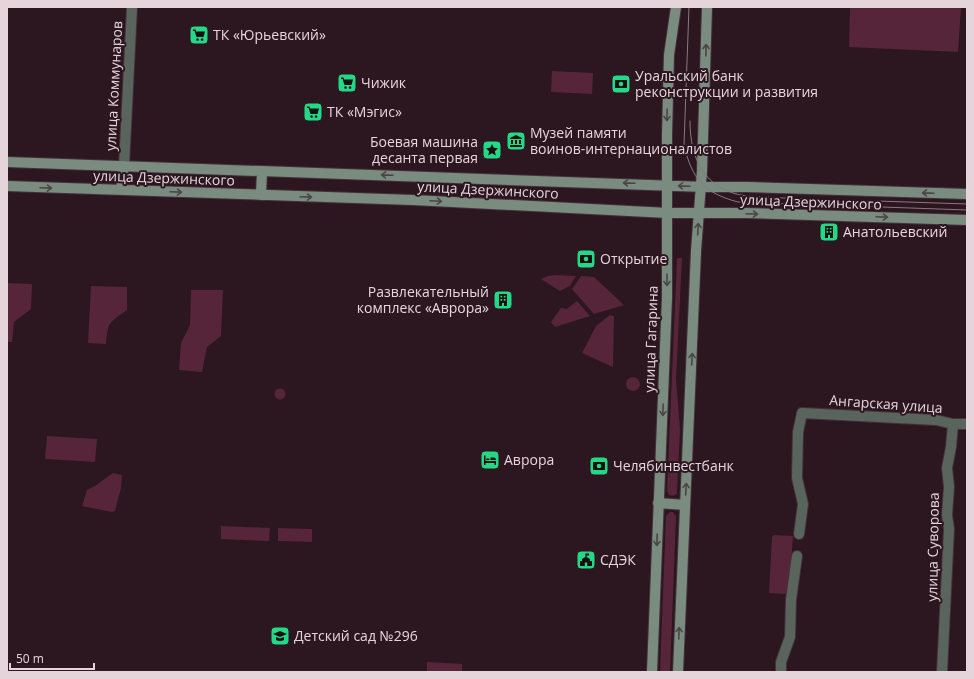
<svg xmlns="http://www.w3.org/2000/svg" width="974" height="679" font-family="'Open Sans',sans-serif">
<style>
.green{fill:#56253a}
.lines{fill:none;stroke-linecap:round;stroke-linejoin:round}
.minor-casing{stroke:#463139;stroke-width:12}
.secondary-casing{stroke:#463139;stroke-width:12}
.minor{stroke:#59645d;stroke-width:10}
.secondary{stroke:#7a8c80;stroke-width:10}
.tram{stroke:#8b797f;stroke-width:1}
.oneway{stroke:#4b4546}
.labels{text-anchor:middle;stroke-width:4;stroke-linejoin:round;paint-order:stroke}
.poi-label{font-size:14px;fill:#e5d5da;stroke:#2c161f;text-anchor:start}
.street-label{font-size:14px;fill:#e5d5da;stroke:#2c161f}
</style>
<rect width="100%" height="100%" fill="#2c161f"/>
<path class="green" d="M850 7H961L958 52 849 47Z
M552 71 593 73 592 94 551 92Z
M677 258H682L676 379 680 429 677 492V494L673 496 669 495 667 491Z
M554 275 576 276 570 286 560 291 541 279 548 276Z
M581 276 594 277 624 305 594 314 572 289Z
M7 283 32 284 31 309 14 322 12 342H7Z
M91 286 127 287V310C109 323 108 321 106 344L88 343Z
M191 290H223L221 336 207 347 202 372 179 370 181 343 190 325Z
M577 301 590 316 555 327 551 322 561 308 567 309Z
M610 315 614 316 613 367 582 353 596 326Z
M626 384a7 7 0 1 1 14 0a7 7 0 1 1-14 0Z
M274.5 394a5.5 5.5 0 1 1 11 0a5.5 5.5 0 1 1-11 0Z
M47 436 97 439 95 462 45 459Z
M113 473 122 475 121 488 115 511 112 512 82 506 87 490 95 486Z
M670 512H673L676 516 670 672H660L666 516Z
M221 526 270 528 269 541 221 539Z
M278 528 312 529V542L278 541Z
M774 535 793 536 789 590 785 594 769 593 772 537Z
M427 662 462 664V672H427Z"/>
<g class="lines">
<g class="minor-casing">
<path id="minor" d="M124 166 132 7
M799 534 803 504 797 478 798 432 802 413 936 420 953 424H967
M781 672V662L790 637 791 600 797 556
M942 672 949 529 947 515 949 487 947 468 951 447 953 424"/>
</g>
<g class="secondary-casing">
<path id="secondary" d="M7 162 705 187H747L967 194
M7 186 413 200 668 213H746L967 220
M121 190 124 166
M261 195 262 171
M658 503 685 505
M652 672 667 297V135L669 55 676 7
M678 672 696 251 702 171 707 7"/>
</g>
<use href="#minor" class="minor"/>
<use href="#secondary" class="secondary"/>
<path class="tram" d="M689 7 684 145C692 179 704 193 738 202L967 210
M690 121C690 160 705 190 746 196L823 200
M877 201 967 204"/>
</g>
<defs><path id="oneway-shaft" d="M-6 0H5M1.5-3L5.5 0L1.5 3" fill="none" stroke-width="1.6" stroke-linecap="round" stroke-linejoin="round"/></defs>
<g class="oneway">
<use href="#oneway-shaft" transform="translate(706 50) rotate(-89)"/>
<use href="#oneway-shaft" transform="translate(667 115) rotate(91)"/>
<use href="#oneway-shaft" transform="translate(387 175) rotate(-178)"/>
<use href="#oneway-shaft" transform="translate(629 183) rotate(-178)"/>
<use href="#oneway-shaft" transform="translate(684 186) rotate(-178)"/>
<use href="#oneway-shaft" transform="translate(46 188) rotate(2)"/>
<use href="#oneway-shaft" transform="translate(176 192) rotate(2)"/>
<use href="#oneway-shaft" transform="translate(928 193) rotate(-178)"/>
<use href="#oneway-shaft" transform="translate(306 197) rotate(2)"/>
<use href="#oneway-shaft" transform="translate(436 201) rotate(3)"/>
<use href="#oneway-shaft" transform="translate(752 214) rotate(2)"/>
<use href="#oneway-shaft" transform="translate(882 217) rotate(2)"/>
<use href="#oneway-shaft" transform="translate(698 229) rotate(-87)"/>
<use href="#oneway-shaft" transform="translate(667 280) rotate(90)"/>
<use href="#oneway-shaft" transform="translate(692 359) rotate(-87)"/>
<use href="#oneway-shaft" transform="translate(663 410) rotate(92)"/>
<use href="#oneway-shaft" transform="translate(686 489) rotate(-87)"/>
<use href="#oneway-shaft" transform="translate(657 540) rotate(92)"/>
<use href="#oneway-shaft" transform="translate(679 633) rotate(-88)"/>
</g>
<defs>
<g id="supermarket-square" transform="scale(1)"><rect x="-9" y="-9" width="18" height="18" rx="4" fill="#23d886" stroke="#2c161f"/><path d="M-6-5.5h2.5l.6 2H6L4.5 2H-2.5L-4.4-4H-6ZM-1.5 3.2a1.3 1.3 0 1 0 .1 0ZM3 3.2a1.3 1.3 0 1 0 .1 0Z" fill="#111"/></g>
<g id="bank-square" transform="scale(1)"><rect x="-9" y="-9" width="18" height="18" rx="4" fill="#23d886" stroke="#2c161f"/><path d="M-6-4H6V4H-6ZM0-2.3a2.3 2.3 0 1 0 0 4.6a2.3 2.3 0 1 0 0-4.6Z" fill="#111"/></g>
<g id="museum-square" transform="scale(1)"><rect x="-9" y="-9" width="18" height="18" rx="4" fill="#23d886" stroke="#2c161f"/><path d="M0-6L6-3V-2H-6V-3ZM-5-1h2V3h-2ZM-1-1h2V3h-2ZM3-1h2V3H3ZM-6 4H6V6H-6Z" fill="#111"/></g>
<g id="sight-square" transform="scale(1)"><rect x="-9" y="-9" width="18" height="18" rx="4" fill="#23d886" stroke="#2c161f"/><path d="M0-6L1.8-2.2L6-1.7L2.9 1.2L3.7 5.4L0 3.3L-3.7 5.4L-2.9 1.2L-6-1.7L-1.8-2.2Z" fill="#111"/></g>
<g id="building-square" transform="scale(1)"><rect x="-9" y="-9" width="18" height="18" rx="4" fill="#23d886" stroke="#2c161f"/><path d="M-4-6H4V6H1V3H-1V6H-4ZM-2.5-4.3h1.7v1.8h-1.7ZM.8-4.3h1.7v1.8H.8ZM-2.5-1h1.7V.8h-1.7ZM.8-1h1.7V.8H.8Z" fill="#111"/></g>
<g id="hotel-square" transform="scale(1)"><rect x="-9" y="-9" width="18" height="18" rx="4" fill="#23d886" stroke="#2c161f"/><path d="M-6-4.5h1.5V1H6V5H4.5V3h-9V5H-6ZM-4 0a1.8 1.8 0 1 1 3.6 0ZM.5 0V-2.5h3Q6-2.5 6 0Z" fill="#111"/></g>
<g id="civic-square" transform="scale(1)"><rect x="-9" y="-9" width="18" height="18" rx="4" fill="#23d886" stroke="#2c161f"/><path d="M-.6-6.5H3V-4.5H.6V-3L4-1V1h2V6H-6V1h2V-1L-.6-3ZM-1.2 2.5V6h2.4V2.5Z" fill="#111"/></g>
<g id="school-square" transform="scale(1)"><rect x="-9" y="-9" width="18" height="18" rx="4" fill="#23d886" stroke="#2c161f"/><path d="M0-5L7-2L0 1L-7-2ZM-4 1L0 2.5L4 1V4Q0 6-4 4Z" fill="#111"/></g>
</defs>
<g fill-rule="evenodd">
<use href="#supermarket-square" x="199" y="35"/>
<use href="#supermarket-square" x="347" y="83"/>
<use href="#bank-square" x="621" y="84"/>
<use href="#supermarket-square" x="313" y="112"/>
<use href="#museum-square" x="516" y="141"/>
<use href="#sight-square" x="492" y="150"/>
<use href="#building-square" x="829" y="232"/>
<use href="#bank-square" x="586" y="259"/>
<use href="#building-square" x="503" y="300"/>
<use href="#hotel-square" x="490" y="460"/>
<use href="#bank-square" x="599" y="466"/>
<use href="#civic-square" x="586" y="560"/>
<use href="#school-square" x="280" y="636"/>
</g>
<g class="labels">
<g class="poi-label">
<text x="213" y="40">ТК «Юрьевский»</text>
<text x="635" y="81">Уральский банк<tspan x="635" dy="16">реконструкции и развития</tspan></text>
<text x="361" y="88">Чижик</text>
<text x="327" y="117">ТК «Мэгис»</text>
<text x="530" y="138">Музей памяти<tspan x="530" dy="16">воинов-интернационалистов</tspan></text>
<text x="478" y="147" text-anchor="end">Боевая машина<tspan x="478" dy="16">десанта первая</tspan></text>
<text x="843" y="237">Анатольевский</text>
<text x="600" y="264">Открытие</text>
<text x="489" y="297" text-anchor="end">Развлекательный<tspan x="489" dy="16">комплекс «Аврора»</tspan></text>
<text x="504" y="465">Аврора</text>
<text x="613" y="471">Челябинвестбанк</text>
<text x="600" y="565">СДЭК</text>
<text x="294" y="641">Детский сад №296</text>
</g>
<g class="street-label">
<text transform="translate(114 86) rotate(-87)" y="5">улица Коммунаров</text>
<text transform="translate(164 178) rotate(2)" y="5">улица Дзержинского</text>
<text transform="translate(488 190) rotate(3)" y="5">улица Дзержинского</text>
<text transform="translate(811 202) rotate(2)" y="5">улица Дзержинского</text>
<text transform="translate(651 339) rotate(-88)" y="5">улица Гагарина</text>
<text transform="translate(886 404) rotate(4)" y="5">Ангарская улица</text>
<text transform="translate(933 547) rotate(-89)" y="5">улица Суворова</text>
</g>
</g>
<rect width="974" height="679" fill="none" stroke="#e5d5da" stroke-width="16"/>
<path d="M10 663v6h84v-6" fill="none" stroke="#e5d5da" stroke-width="2"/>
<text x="16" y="663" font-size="12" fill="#e5d5da" stroke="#2c161f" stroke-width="3" paint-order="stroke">50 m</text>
</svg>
